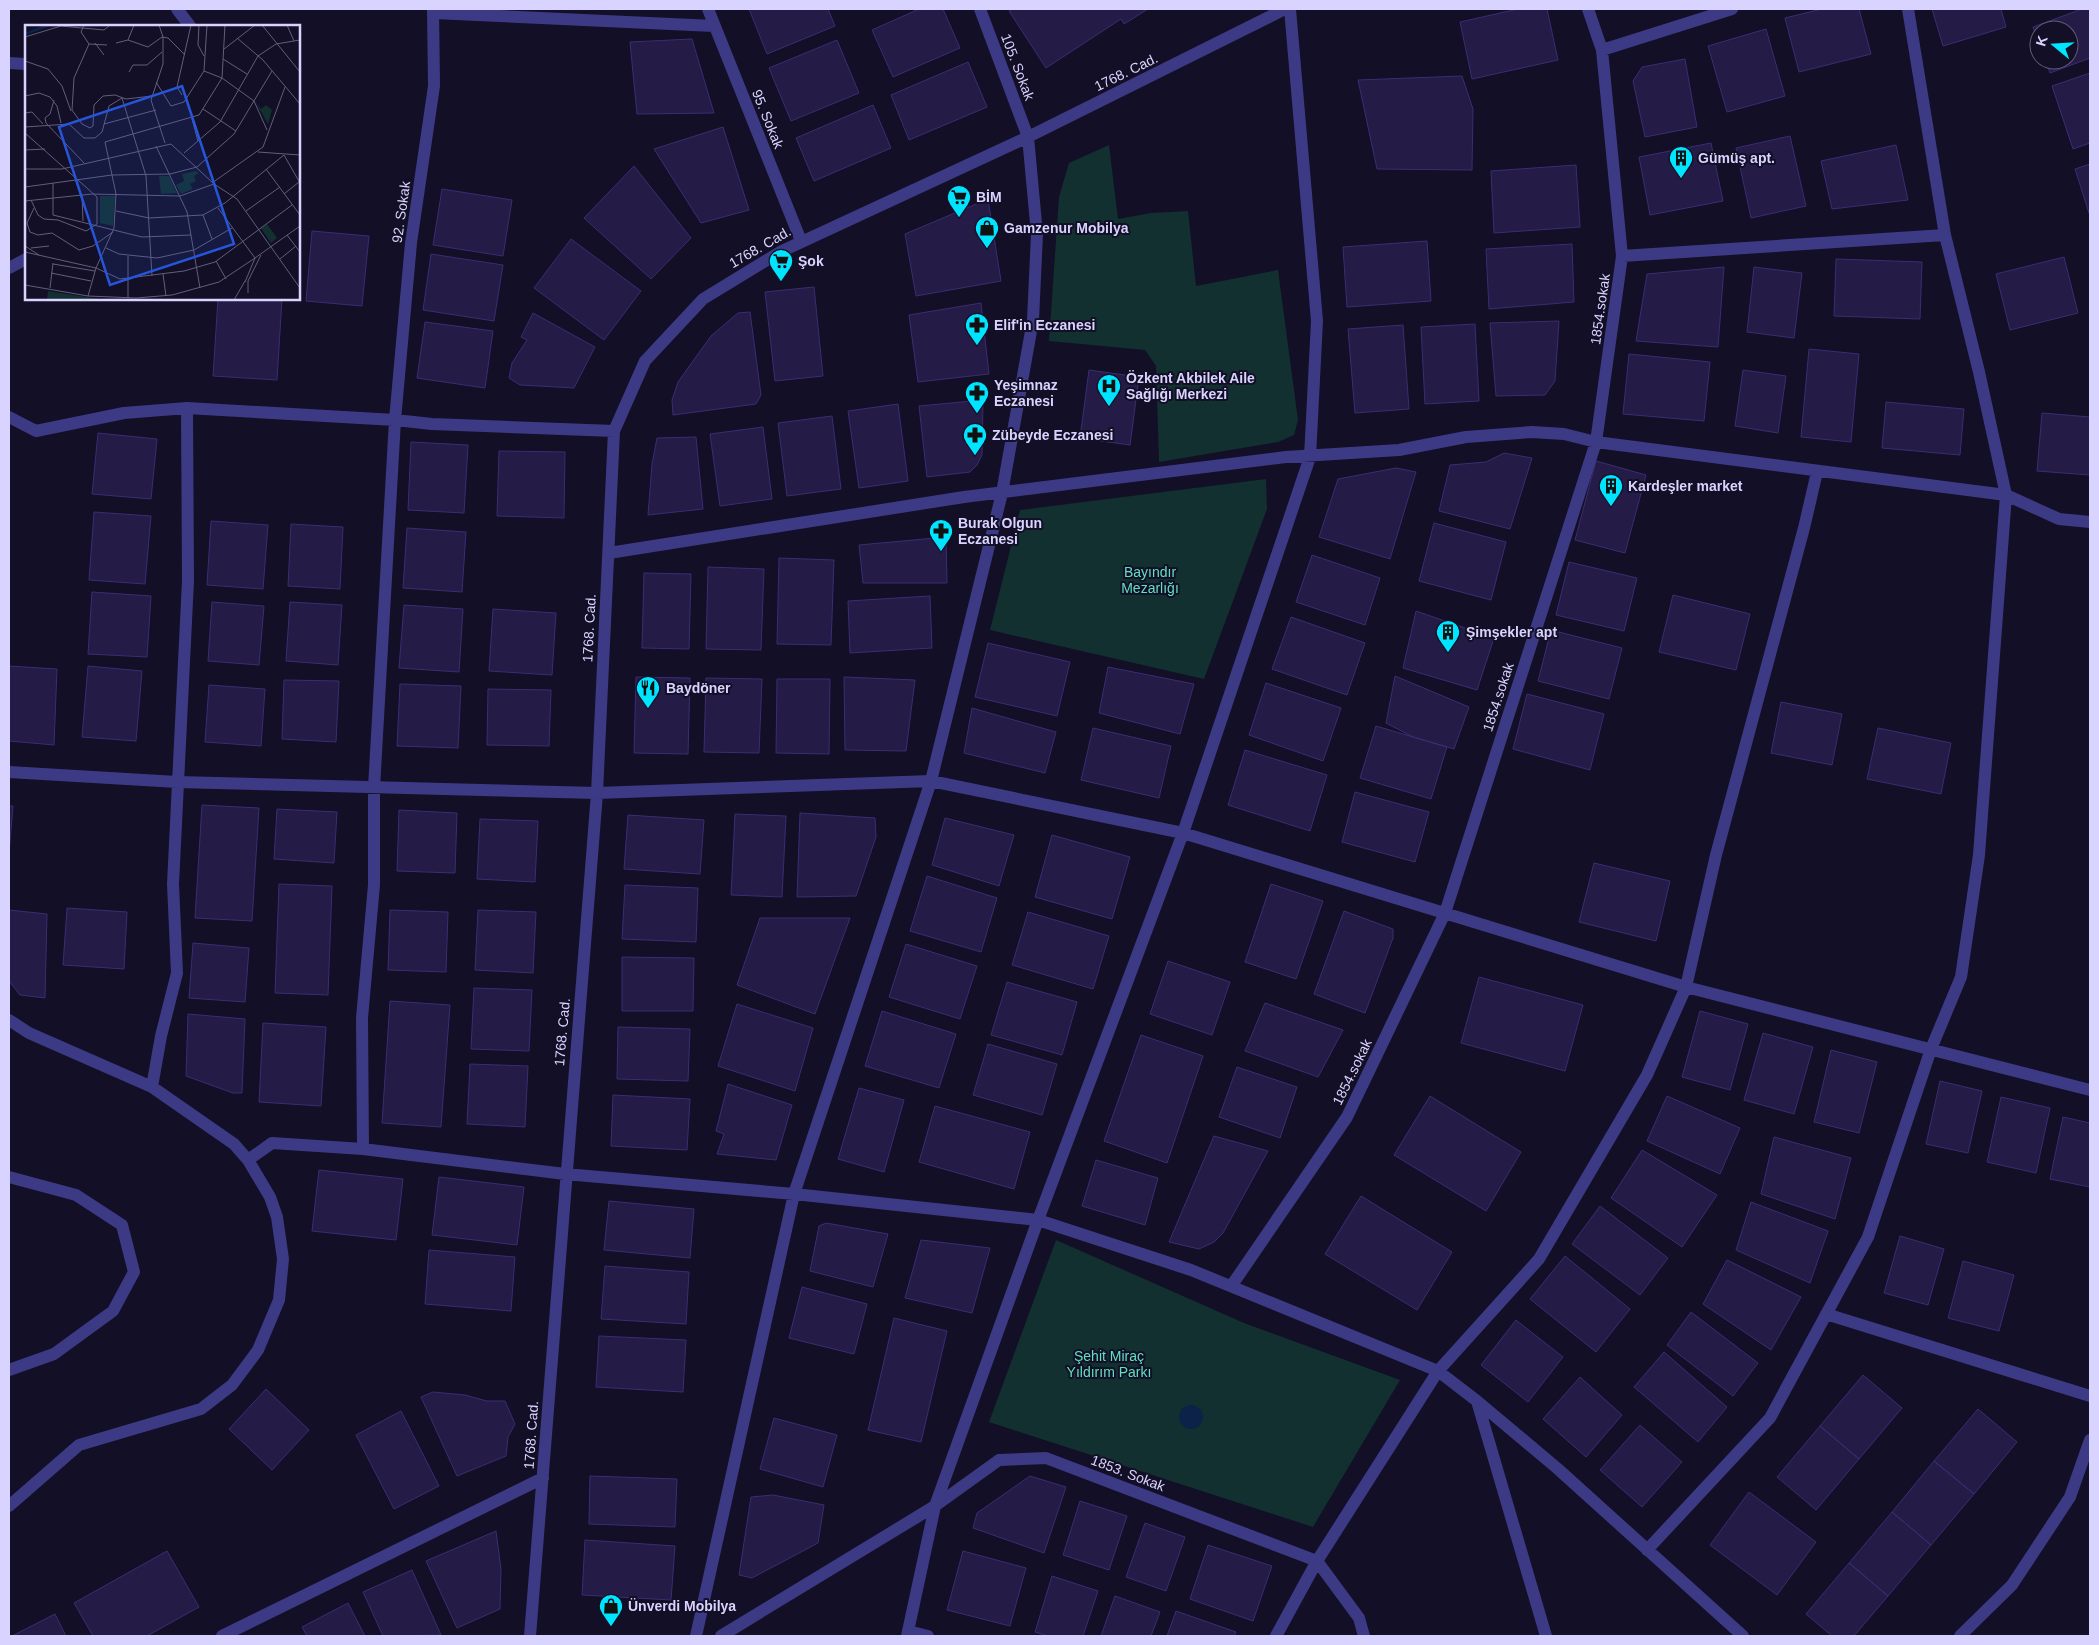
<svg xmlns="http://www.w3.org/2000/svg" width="2099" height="1645" font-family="Arial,sans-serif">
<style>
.green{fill:#12302f}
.water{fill:#0c2248}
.building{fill:#241b47;stroke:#3b2d73}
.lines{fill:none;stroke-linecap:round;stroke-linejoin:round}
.minor{stroke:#3d3a85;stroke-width:12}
.labels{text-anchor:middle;stroke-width:4;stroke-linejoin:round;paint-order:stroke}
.street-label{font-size:14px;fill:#d9d4ff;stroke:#130f26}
.poi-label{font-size:14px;font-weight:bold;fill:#d9d4ff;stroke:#130f26;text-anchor:start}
.park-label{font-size:14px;fill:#5fe0c0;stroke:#130f26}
.inset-river{fill:none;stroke:#0c2248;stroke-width:2.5}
.inset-road{fill:none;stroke:#625e7d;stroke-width:1}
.view{fill:#2655da;fill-opacity:0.15;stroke:#2655da;stroke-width:2.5}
.inset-edge{fill:none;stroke:#d9d4ff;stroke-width:2.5}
</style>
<rect width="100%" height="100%" fill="#130f26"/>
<path class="green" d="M1109 145 1118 219 1151 213 1188 211 1196 286 1278 270 1298 420 1294 435 1278 442 1159 462 1156 366 1145 350 1049 341 1059 197 1069 163Z
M1266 479 1267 509 1204 679 990 630 1020 510Z
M1056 1240 1244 1323 1400 1380 1313 1527 989 1422Z"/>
<path class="water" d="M1179 1417a12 12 0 1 1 24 0a12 12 0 1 1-24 0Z"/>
<path class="building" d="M749 9H828L835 26 767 54Z
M919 9H943L960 48 893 77 872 30Z
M1013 9H1148L1124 24 1121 19 1046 68 1009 11Z
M1518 9H1547L1558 60 1472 79 1460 22Z
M1822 9H1859L1871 54 1799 72 1785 18Z
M1932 9H2001L2006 27 1943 46Z
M2082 9H2090V58L2050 73 2045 60H2069V30H2039V44L2033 27Z
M1766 29 1785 96 1727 112 1708 46Z
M692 39 714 113 637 114 630 42Z
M837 40 859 93 791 121 769 68Z
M1685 59 1697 127 1645 137 1633 81 1642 67Z
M968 62 987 107 909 140 891 95Z
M2090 73V143L2073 149 2052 86Z
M1462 76 1473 109 1472 170 1377 169 1358 80Z
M873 105 891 148 814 181 796 138Z
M723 127 749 210 701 223 654 149Z
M1790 136 1806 206 1751 218 1736 148Z
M1711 143 1723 201 1650 215 1639 157Z
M1896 145 1908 200 1832 209 1821 161Z
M2090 164V216L2075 169Z
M1576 165 1580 227 1494 233 1491 171Z
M634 166 691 238 651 279 584 218Z
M442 189 512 200 503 256 433 245Z
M988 199 1001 281 916 296 905 234Z
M312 231 369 236 362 306 306 301Z
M571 239 641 291 604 340 534 288Z
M1427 241 1431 301 1347 307 1343 247Z
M1572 244 1574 302 1489 309 1486 249Z
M431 254 503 265 494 321 423 310Z
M2064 257 2078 313 2010 330 1996 274Z
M1836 259 1922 262 1920 319 1834 316Z
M1724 267 1718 347 1636 341 1647 274Z
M1754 267 1802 273 1794 338 1747 332Z
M814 287 823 376 775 381 765 292Z
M218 299H282L277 380 213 376Z
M981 303 989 374 918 382 909 315Z
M750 312 761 395 756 404 673 415 672 400 678 382 711 336 738 313Z
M533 313 595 347 574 388 520 385 509 378 512 363 527 340 521 337Z
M1559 321 1555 381 1545 395 1496 396 1490 323Z
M425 322 493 331 485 388 417 378Z
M1475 324 1479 401 1425 404 1421 327Z
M1403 325 1409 409 1355 413 1348 329Z
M1809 349 1859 354 1851 442 1801 437Z
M1629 354 1710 362 1704 421 1623 414Z
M1089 370 1139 377 1130 445 1080 438Z
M1743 370 1786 376 1778 433 1735 426Z
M983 400 982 455 977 465 970 472 927 477 919 406Z
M1886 402 1964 409 1960 455 1882 448Z
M898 404 908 481 859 488 848 411Z
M2042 413 2090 417V475L2037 471Z
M832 416 841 489 787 496 778 423Z
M763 427 772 499 720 506 710 434Z
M98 433 157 439 151 499 92 494Z
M696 437 703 509 648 515 652 464 657 438Z
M411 442 468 445 464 513 408 510Z
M499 451 565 452 564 518 497 516Z
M1504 453 1532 458 1510 529 1439 511 1450 465 1486 462Z
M1596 461 1646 475 1625 553 1575 540Z
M1396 468 1416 472 1390 559 1319 537 1338 479Z
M94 512 151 516 145 584 89 580Z
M211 521 268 525 263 589 207 585Z
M1434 523 1506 542 1491 600 1419 581Z
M291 524 343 527 340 589 288 586Z
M407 528 466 532 462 592 403 588Z
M946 537 947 583H863L859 545Z
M1312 555 1380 578 1365 625 1296 602Z
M779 558 834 560 831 645 777 644Z
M1569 562 1637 578 1624 631 1556 615Z
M708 567 764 569 761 650 706 649Z
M644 573 691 574 689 649 642 648Z
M92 592 151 596 147 657 88 654Z
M1673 595 1750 614 1736 670 1659 652Z
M930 596 932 648 850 653 848 601Z
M212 602 264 606 259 665 208 661Z
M290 602 342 605 338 665 286 661Z
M404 605 463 609 459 672 399 668Z
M493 609 556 613 552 675 489 671Z
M1416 611 1494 638 1477 690 1403 668Z
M1291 617 1365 643 1347 695 1272 669Z
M1551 630 1622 648 1609 699 1538 681Z
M988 643 1070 662 1057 716 975 697Z
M9 666 57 669 54 745 9 741Z
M88 666 142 671 136 741 82 737Z
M1108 667 1194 684 1180 734 1099 713Z
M1395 676 1469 707 1454 749 1413 737 1386 723Z
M636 677 690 678 688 754 634 753Z
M844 677 915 680 906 751 845 750Z
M706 678 762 679 759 753 704 752Z
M777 679H830L829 754 776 753Z
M284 680 339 681 336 742 282 739Z
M1266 683 1341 708 1323 761 1249 735Z
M400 684 461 686 458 748 397 746Z
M209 685 265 689 261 746 205 742Z
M488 689 551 690 549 746 487 745Z
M1527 694 1604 714 1590 770 1513 749Z
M1781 702 1842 714 1832 765 1771 753Z
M972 708 1056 732 1045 773 964 753Z
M1376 726 1447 747 1431 799 1360 778Z
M1093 728 1171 746 1159 798 1081 780Z
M1878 728 1951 743 1941 794 1867 779Z
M1245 750 1327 775 1310 831 1228 805Z
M1355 792 1429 812 1415 862 1342 842Z
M202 805 259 808 252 921 195 918Z
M9 806H13L9 854Z
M277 809 337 812 334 863 274 859Z
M399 810 457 813 455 873 397 871Z
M800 813 875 818 876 837 856 896 797 897Z
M735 814 786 816 782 897 731 895Z
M628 815 704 820 700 874 624 869Z
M945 818 1014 835 999 886 932 865Z
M480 819 538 821 535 882 477 879Z
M1052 835 1130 857 1112 919 1035 897Z
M1594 863 1670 881 1656 941 1579 922Z
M927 876 997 898 981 952 910 931Z
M279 884 332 886 328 995 275 993Z
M1271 884 1323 901 1296 979 1245 962Z
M625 885 698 888 696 942 622 939Z
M67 908 127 912 124 969 63 965Z
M9 910 47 914 45 998 20 995 9 981Z
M390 910 448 912 446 972 388 970Z
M478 910 536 912 533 973 475 970Z
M1344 911 1393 929V938L1365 1013 1314 994Z
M1028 912 1109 936 1093 989 1012 965Z
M760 918H850L815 1014 737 985Z
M193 943 249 948 245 1002 189 998Z
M906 944 977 966 960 1019 889 997Z
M622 957 694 958 693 1011H622Z
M1168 961 1230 982 1212 1035 1150 1014Z
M1479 977 1583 1005 1565 1071 1461 1043Z
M1007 982 1077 1002 1062 1055 991 1035Z
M474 988 532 990 529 1051 471 1049Z
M390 1001 450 1005 441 1127 382 1123Z
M1265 1003 1343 1030 1318 1077 1245 1051Z
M737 1004 813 1028 795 1091 718 1066Z
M882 1011 956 1034 939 1088 865 1066Z
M1700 1011 1748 1024 1730 1090 1682 1077Z
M188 1014 245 1019 242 1093H233L186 1076Z
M263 1023 326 1027 321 1106 259 1102Z
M618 1027 690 1029 688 1081 617 1079Z
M1763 1033 1813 1047 1794 1114 1744 1100Z
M1141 1035 1203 1056 1167 1163 1104 1141Z
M988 1044 1057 1064 1042 1115 973 1095Z
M1831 1050 1877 1062 1859 1133 1814 1122Z
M470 1064 528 1066 525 1127 467 1124Z
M1237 1067 1297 1087 1280 1138 1219 1117Z
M1940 1081 1982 1091 1968 1153 1926 1144Z
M728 1084 792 1105 776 1160 717 1154 724 1134 716 1131Z
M859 1088 904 1100 884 1172 838 1159Z
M613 1095 690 1099 687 1150 611 1146Z
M1430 1096 1521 1152 1486 1211 1394 1155Z
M1667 1096 1740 1128 1720 1174 1647 1141Z
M2001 1097 2050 1108 2036 1173 1987 1162Z
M935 1106 1030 1132 1014 1189 919 1162Z
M2063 1117 2090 1123V1187L2050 1179Z
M1214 1136 1268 1151 1223 1233 1214 1242 1199 1249 1169 1242Z
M1774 1137 1851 1158 1835 1219 1761 1194Z
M1642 1150 1717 1195 1682 1247 1611 1198Z
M1096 1160 1158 1178 1145 1225 1082 1206Z
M319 1170 403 1179 396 1240 312 1231Z
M439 1177 524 1187 517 1245 432 1235Z
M1361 1196 1452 1252 1417 1310 1325 1254Z
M609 1201 694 1209 690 1258 604 1250Z
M1751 1202 1828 1231 1810 1283 1736 1250Z
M1600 1206 1668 1258 1640 1295 1572 1244Z
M826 1223 888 1234 873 1287 810 1271 819 1226Z
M1900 1236 1944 1249 1928 1305 1884 1293Z
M921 1240 990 1248 972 1313 905 1298Z
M429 1250 515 1257 511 1311 425 1304Z
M1565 1256 1630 1309 1596 1352 1530 1299Z
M1727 1260 1801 1297 1771 1350 1703 1304Z
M1963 1261 2014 1275 1999 1331 1948 1318Z
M605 1266 689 1272 686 1324 601 1319Z
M802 1287 867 1304 854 1354 789 1338Z
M1691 1312 1758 1363 1733 1396 1667 1345Z
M894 1318 947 1331 921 1442 868 1430Z
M1516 1320 1563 1357 1528 1402 1481 1365Z
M599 1336 686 1340 683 1392 596 1387Z
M1664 1352 1727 1407 1698 1442 1634 1387Z
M1863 1375 1902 1408 1859 1459 1820 1426Z
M1580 1377 1622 1415 1586 1457 1543 1419Z
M266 1389 309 1430 272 1470 229 1429Z
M433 1392 465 1395 487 1401H505L515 1424 508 1437 506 1456 457 1476 421 1397Z
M1978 1409 2017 1442 1974 1494 1934 1461Z
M401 1411 439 1486 394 1509 356 1435Z
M774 1418 837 1435 823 1487 760 1469Z
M1640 1425 1682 1462 1642 1507 1600 1470Z
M1820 1426 1859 1459 1816 1510 1777 1477Z
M1934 1461 1974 1494 1931 1545 1892 1512Z
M590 1476 677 1479 675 1527 589 1524Z
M1030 1476 1066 1487 1044 1553 973 1528 977 1513Z
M1749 1492 1816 1542 1777 1595 1710 1545Z
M773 1495 824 1505 818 1543 752 1578 739 1575 751 1497Z
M1080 1501 1127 1516 1109 1570 1063 1555Z
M1892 1512 1931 1545 1888 1596 1849 1563Z
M1145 1523 1185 1537 1166 1591 1126 1577Z
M496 1531 501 1569 500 1609 457 1628 426 1561Z
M585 1540 675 1546 671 1600 582 1595Z
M1208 1545 1272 1566 1253 1621 1190 1599Z
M167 1551 199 1607 147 1636H93L74 1603Z
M963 1551 1026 1568 1010 1626 947 1610Z
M1849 1563 1888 1596 1854 1636H1832L1806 1614Z
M412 1570 441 1635 383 1636 363 1592Z
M1052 1576 1098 1591 1083 1636H1048L1035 1632Z
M1115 1596 1160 1612 1151 1636H1101Z
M348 1603 365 1636H307L302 1627Z
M1176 1611 1236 1632 1234 1636H1167Z
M55 1614 66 1636H12Z"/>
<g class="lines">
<path class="minor" d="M177 9 190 26
M433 9 434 86 411 243 395 420 374 788V885L362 1018 363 1149 565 1174 794 1194 1038 1220 1191 1270 1438 1371 1477 1401 1558 1469 1743 1636
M708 9 801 241
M434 13 714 26
M1602 50 1732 9
M9 63 26 64
M1622 256 1945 235
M9 268 26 259
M9 417 36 431 124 413 187 408 395 420 432 424 614 431
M609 553 964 497 1286 457 1399 450 1466 437 1532 432 1564 434 1596 442 2006 495 2059 519 2090 522
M9 772 177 782 597 793 931 781 1183 833 1686 987 2090 1090
M9 1020 29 1033 152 1087 234 1144 248 1160 270 1197 277 1217 283 1259 279 1300 258 1350 232 1385 201 1409 79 1445 9 1506
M152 1087 161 1036 177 973 173 884 188 581 187 408
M248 1160 272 1143 363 1149
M9 1177 76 1195 122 1225 134 1272 113 1311 54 1354 9 1370
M1232 1285 1347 1117 1445 913 1596 442 1622 256 1602 50 1588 9
M1826 1314 2090 1396
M1477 1401 1546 1636
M1647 1550 1770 1418 1868 1237 1931 1049 1961 977 1979 855 2006 495 1979 372 1945 235 1908 9
M908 1631 928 1636
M222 1636 543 1478
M530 1636 597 793 614 431 645 361 703 299 780 252 1028 137 1285 9
M696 1636 794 1194 931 781 1002 493 1033 320 1037 234 1028 137 980 9
M721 1636 935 1506 999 1460 1046 1458 1317 1561 1359 1618 1364 1636
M907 1636 935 1506 1038 1220 1183 833 1310 457 1317 321 1290 9
M1276 1636 1317 1561 1438 1371 1539 1259 1647 1075 1686 987 1716 855 1804 528 1817 472
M1960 1636 2012 1585 2070 1497 2090 1440"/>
</g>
<defs>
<g id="building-pin" transform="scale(1.25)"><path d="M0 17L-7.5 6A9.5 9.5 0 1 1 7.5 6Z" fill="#00e5ff" stroke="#130f26"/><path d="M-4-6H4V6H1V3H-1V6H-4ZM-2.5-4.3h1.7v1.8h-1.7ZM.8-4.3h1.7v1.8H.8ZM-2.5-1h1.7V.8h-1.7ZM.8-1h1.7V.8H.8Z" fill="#111"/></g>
<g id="supermarket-pin" transform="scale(1.25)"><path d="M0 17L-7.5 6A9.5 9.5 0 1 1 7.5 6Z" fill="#00e5ff" stroke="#130f26"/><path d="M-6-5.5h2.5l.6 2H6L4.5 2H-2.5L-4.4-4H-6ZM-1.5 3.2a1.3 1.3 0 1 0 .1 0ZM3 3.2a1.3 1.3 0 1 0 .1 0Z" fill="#111"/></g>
<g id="shop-pin" transform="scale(1.25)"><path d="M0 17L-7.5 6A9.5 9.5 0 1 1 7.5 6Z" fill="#00e5ff" stroke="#130f26"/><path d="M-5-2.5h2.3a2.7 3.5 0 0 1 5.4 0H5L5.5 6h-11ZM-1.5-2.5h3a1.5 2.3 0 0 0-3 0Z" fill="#111"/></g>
<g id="pharmacy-pin" transform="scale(1.25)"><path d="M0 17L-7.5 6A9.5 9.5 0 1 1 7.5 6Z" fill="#00e5ff" stroke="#130f26"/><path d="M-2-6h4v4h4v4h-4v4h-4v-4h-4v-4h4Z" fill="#111"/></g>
<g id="hospital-pin" transform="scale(1.25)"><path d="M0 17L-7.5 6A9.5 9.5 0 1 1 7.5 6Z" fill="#00e5ff" stroke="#130f26"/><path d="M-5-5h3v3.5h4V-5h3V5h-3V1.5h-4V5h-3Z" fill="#111"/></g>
<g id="restaurant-pin" transform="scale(1.25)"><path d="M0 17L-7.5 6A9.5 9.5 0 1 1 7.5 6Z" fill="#00e5ff" stroke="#130f26"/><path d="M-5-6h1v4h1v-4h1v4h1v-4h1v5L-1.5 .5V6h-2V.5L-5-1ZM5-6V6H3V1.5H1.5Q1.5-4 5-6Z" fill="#111"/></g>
</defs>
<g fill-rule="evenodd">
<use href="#building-pin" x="1681" y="158"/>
<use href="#supermarket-pin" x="959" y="197"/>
<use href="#shop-pin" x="987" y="228"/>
<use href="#supermarket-pin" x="781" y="261"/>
<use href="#pharmacy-pin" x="977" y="325"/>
<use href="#hospital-pin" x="1109" y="386"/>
<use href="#pharmacy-pin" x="977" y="393"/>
<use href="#pharmacy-pin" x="975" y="435"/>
<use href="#building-pin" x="1611" y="486"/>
<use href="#pharmacy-pin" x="941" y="531"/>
<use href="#building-pin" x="1448" y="632"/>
<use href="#restaurant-pin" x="648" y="688"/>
<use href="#shop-pin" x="611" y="1606"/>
</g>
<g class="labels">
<g class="street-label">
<text transform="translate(1018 67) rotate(69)" y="5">105. Sokak</text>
<text transform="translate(1126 72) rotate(-26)" y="5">1768. Cad.</text>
<text transform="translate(768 119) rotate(68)" y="5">95. Sokak</text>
<text transform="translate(401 212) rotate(-82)" y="5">92. Sokak</text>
<text transform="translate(760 247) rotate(-30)" y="5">1768. Cad.</text>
<text transform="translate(1600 309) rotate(-82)" y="5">1854.sokak</text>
<text transform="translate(589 628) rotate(-87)" y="5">1768. Cad.</text>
<text transform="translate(1498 697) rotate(-72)" y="5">1854.sokak</text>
<text transform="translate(562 1032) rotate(-85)" y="5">1768. Cad.</text>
<text transform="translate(1352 1072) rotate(-64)" y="5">1854.sokak</text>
<text transform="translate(531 1435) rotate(-86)" y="5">1768. Cad.</text>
<text transform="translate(1128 1473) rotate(21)" y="5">1853. Sokak</text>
</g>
<g class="poi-label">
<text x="1698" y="163">Gümüş apt.</text>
<text x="976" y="202">BİM</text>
<text x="1004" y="233">Gamzenur Mobilya</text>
<text x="798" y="266">Şok</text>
<text x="994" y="330">Elif'in Eczanesi</text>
<text x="1126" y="383">Özkent Akbilek Aile<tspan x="1126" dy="16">Sağlığı Merkezi</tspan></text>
<text x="994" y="390">Yeşimnaz<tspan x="994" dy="16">Eczanesi</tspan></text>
<text x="992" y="440">Zübeyde Eczanesi</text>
<text x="1628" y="491">Kardeşler market</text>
<text x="958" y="528">Burak Olgun<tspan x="958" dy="16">Eczanesi</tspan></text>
<text x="1466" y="637">Şimşekler apt</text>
<text x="666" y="693">Baydöner</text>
<text x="628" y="1611">Ünverdi Mobilya</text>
</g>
<g class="park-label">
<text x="1150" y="577">Bayındır<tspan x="1150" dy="16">Mezarlığı</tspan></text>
<text x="1109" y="1361">Şehit Miraç<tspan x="1109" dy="16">Yıldırım Parkı</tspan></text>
</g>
</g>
<g transform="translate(25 25)">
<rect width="275" height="275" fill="#130f26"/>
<path d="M230 76 236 84 241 80 247 85 243 99ZM171 146 174 148 169 151 171 156 165 159 168 164 156 169 151 160 159 156 157 149ZM134 151H144L152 168 136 169ZM75 171H90L88 201 75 198ZM242 199 252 213 246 218 236 203ZM23 266 75 274 81 275H22Z" fill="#12302f"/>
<path class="inset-river" d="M0 9 24 0"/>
<path class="inset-road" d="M59 0 56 7 64 19 49 53 47 85 57 99 65 103 68 101 69 80 78 71 90 70 101 74 127 71M134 0 138 12V39L126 75 140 118M174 0 173 20 179 31M237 0 275 47M262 0 269 16M0 12 36 1 79 5 85 0M212 13 238 35 275 79M103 15 123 22 137 12 143 13 160 30M70 18 79 30M91 18 103 15 109 0M64 19 82 20M199 24 230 0M198 34 222 49M0 36 23 44 37 61 46 86M179 46 197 53 229 76 242 105M104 47 108 40H122L137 27M131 57 146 81 159 77 179 46 182 0M157 70 152 62 166 0M0 71 14 68 25 72 32 81 36 98M29 75 25 89 20 93 21 98 59 138M178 84 211 106M0 88 7 87 18 99M167 94 173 116M79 99 131 85M0 102 44 99 59 113H70L77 107 84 81 97 73 121 151 127 251M0 108 72 172V199L61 206 33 195 19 194 13 190 6 175M131 121 162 187 175 263M0 125 20 124M233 127 275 130M159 128 195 97 233 31 251 19 275 15M0 144H37L146 119 189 159 212 174 275 263M241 144 275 190M28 158V190L117 212 166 210M187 158 238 122 260 62M0 162 87 150 145 149 172 142 209 109 247 46M259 169 274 157M57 170 58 196M0 176 67 169 155 171 189 159M9 183 2 198 5 207 13 210 27 208 54 225 68 221 88 207M91 186 124 193 178 190 200 178 259 130 275 158M221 186 255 162M178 190 187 214M262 210 275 227M0 221 14 230M6 223 24 221M81 223 94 229 132 233 169 225 207 203M0 227 71 243 95 254 159 246 190 237 267 180M255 234 271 221M191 236 201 254M28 239 70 246M26 248 66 256M138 249 141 271M220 257 230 233 275 201M0 260 63 271 111 273 147 270 194 257 230 233 193 183M25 263 28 238M223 268V256L236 230M63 271 71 243 89 203 91 169 80 117 174 90 197 53 200 0M103 273V231M209 275 220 256"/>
<path class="view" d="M157 61 209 219 85 260 34 102Z"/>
<rect width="275" height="275" class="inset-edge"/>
</g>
<rect width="2099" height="1645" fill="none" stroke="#d9d4ff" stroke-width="20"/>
<g transform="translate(2054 45) rotate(288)"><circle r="24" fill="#130f26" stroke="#625e7d"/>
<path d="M0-4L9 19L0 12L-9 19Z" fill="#00e5ff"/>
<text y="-8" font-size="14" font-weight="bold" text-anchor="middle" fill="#d9d4ff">K</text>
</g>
</svg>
